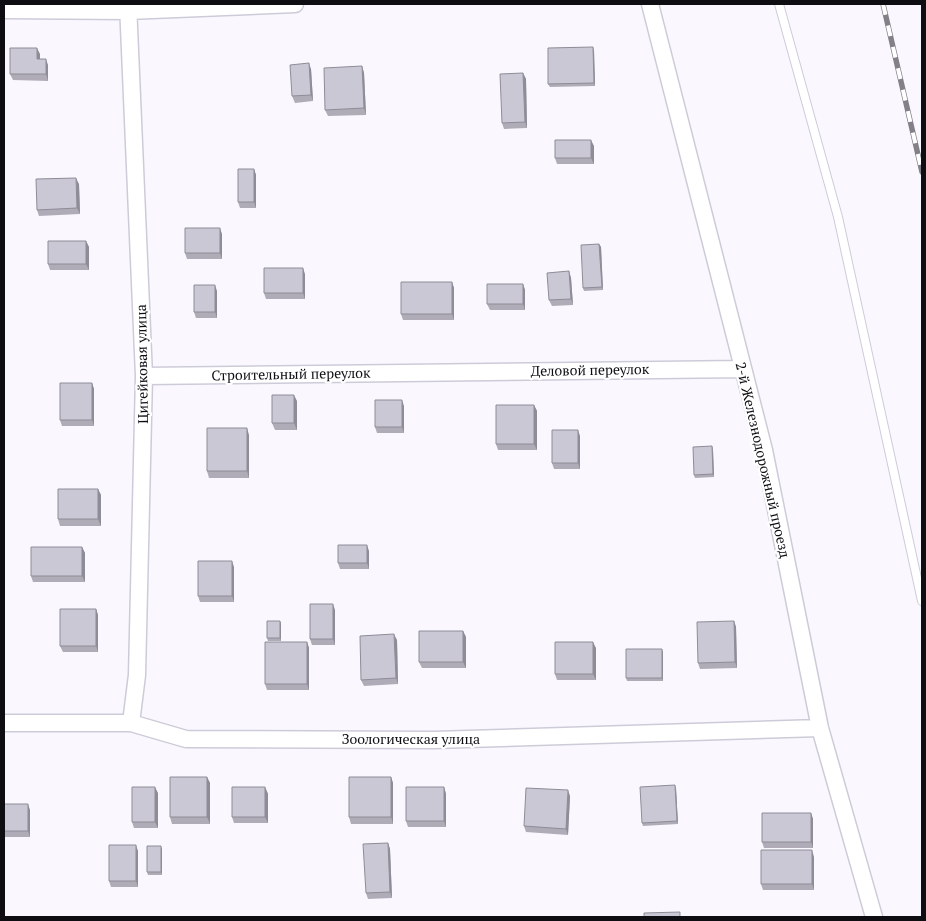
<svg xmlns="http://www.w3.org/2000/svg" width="926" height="921" font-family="'PT Serif',serif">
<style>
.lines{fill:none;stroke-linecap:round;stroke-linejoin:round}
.lane-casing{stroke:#cecbd9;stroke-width:10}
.street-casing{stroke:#cecbd9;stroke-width:19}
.lane{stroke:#fff;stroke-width:8}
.street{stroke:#fff;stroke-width:16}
.rail-casing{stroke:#838187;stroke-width:5.5}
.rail{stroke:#fff;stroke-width:4;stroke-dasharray:11;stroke-linecap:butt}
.wall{fill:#afacb8}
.shaded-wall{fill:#8e8c96}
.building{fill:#cbc8d6;stroke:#8e8c96}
.labels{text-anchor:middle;stroke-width:4.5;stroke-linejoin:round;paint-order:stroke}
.street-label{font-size:14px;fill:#0e0d12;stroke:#fff}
</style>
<rect width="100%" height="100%" fill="#faf8fe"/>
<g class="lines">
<g class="lane-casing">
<path id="lane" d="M779 4 838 217 922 601"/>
</g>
<g class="street-casing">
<path id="street" d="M128 4 144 376 137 675 131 723
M650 4 764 450 820 728 874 917
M4 10 128 11 295 4
M144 376 743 369
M4 723H131L186 739 434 740 820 728"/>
</g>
<use href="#lane" class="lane"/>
<use href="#street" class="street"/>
<g class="rail-casing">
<path id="rail" d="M883 4 922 172"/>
</g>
<use href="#rail" class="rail"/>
</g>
<path class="wall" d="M594 50 595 86 550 87 548 84Z
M40 54V59L48 65V81L13 80 10 74Z
M362 66 364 73 366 115 328 116 325 110Z
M311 69 313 101 295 103 292 96Z
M523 73 526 79 527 128 504 129 502 123Z
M594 146V164H557L555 158Z
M254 169 256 175V208H240L238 202Z
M79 184 80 214 39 216 37 210Z
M222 234V259H187L185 253Z
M86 241 89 247V270H50L48 264Z
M599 244 601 247 603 290 584 291 583 288Z
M569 271 571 278 573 305 552 306 549 300Z
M305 274V299H266L264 293Z
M452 282 454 288V320H403L401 314Z
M523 284 525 290V310H490L487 304Z
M217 291V318H196L194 312Z
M92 383 94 389V426H62L60 420Z
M297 401V430H275L272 423Z
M534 405 537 411V450H498L496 444Z
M404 406V433H377L375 427Z
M249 435V478H209L207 471Z
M580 436V469H554L552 463Z
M712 446 713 450 714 477 695 478 694 475Z
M98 489 101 495V526H60L58 519Z
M82 547 85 553V582H33L31 576Z
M369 551V569H340L338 563Z
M234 567V602H200L198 596Z
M96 609 98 615V652H63L60 646Z
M335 610V645H312L310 639Z
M280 621 281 624V641H268L267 638Z
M734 621 736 627 737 668 700 669 698 663Z
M463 631 466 637V668H422L419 662Z
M397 640 398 684 364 686 361 680Z
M307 642 309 648V690H267L265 684Z
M596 648V680H557L555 674Z
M663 652V681H627L626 678Z
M207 777 210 783V824H172L170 817Z
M391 777 393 783V824H351L349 817Z
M265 787 268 794V823H234L232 817Z
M444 787 446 794V827H408L406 821Z
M676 788 678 824 643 826 642 823Z
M158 793V828H134L132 822Z
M570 796 568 835 526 832 524 826Z
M4 804 30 810V837H4Z
M811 813 813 819V848H764L762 842Z
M388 843 390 849 392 898 368 899 366 893Z
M162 849V875H148L147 872Z
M138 851V887H111L109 881Z
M814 857V890H763L761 884Z"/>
<path class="shaded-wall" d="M593 47 594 50 595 86 594 83Z
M37 48 40 54V65L37 59Z
M46 59 48 65V81L46 74Z
M309 63 311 69 313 101 311 95Z
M362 66 364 73 366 115 364 108Z
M523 73 526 79 527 128 525 122Z
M591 140 594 146V164L591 158Z
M254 169 256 175V208L254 202Z
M76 178 79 184 80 214 77 208Z
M220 228 222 234V259L220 253Z
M86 241 89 247V270L86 264Z
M599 244 601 247 603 290 602 287Z
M303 268 305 274V299L303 293Z
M569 271 571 278 573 305 571 299Z
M452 282 454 288V320L452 314Z
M523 284 525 290V310L523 304Z
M215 285 217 291V318L215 312Z
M92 383 94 389V426L92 420Z
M294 395 297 401V430L294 423Z
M402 400 404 406V433L402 427Z
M534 405 537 411V450L534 444Z
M247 428 249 435V478L247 471Z
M578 430 580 436V469L578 463Z
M712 446 713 450 714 477 713 474Z
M98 489 101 495V526L98 519Z
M367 545 369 551V569L367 563Z
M82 547 85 553V582L82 576Z
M232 561 234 567V602L232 596Z
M333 604 335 610V645L333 639Z
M96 609 98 615V652L96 646Z
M280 621 281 624V641L280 638Z
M734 621 736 627 737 668 735 662Z
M463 631 466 637V668L463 662Z
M394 634 397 640 398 684 396 678Z
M307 642 309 648V690L307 684Z
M593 642 596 648V680L593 674Z
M662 649 663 652V681L662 678Z
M207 777 210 783V824L207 817Z
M391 777 393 783V824L391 817Z
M675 785 676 788 678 824 677 821Z
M155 787 158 793V828L155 822Z
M265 787 268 794V823L265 817Z
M444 787 446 794V827L444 821Z
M568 790 570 796 568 835 566 829Z
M28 804 30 810V837L28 831Z
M811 813 813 819V848L811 842Z
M388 843 390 849 392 898 390 892Z
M136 845 138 851V887L136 881Z
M161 846 162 849V875L161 872Z
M812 850 814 857V890L812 884Z"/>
<path class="building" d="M593 47 594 83 548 84V48Z
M10 48H37V59H46V74H10Z
M309 63 311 95 292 96 290 65Z
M362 66 364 108 325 110 324 68Z
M523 73 525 122 502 123 500 74Z
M555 140H591V158H555Z
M238 169H254V202H238Z
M76 178 77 208 37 210 36 179Z
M185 228H220V253H185Z
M48 241H86V264H48Z
M599 244 602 287 583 288 581 245Z
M264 268H303V293H264Z
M569 271 571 299 549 300 547 273Z
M401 282H452V314H401Z
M487 284H523V304H487Z
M194 285H215V312H194Z
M60 383H92V420H60Z
M272 395H294V423H272Z
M375 400H402V427H375Z
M496 405H534V444H496Z
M207 428H247V471H207Z
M552 430H578V463H552Z
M712 446 713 474 694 475 693 447Z
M58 489H98V519H58Z
M338 545H367V563H338Z
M31 547H82V576H31Z
M198 561H232V596H198Z
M310 604H333V639H310Z
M60 609H96V646H60Z
M267 621H280V638H267Z
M734 621 735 662 698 663 697 622Z
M419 631H463V662H419Z
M394 634 396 678 361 680 360 636Z
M265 642H307V684H265Z
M555 642H593V674H555Z
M626 649H662V678H626Z
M170 777H207V817H170Z
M349 777H391V817H349Z
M675 785 677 821 642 823 640 787Z
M132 787H155V822H132Z
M232 787H265V817H232Z
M406 787H444V821H406Z
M526 788 568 790 566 829 524 826Z
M4 804H28V831H4Z
M762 813H811V842H762Z
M388 843 390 892 366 893 363 844Z
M109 845H136V881H109Z
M147 846H161V872H147Z
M761 850H812V884H761Z
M680 912V917H644V913Z"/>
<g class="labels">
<g class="street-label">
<text transform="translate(142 364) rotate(-91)" y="5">Цигейковая улица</text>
<text transform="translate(590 370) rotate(-1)" y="5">Деловой переулок</text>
<text transform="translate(291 374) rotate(-1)" y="5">Строительный переулок</text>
<text transform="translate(763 460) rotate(77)" y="5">2-й Железнодорожный проезд</text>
<text x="411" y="744">Зоологическая улица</text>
</g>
</g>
<rect width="926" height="921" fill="none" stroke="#0e0d12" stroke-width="10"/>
</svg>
